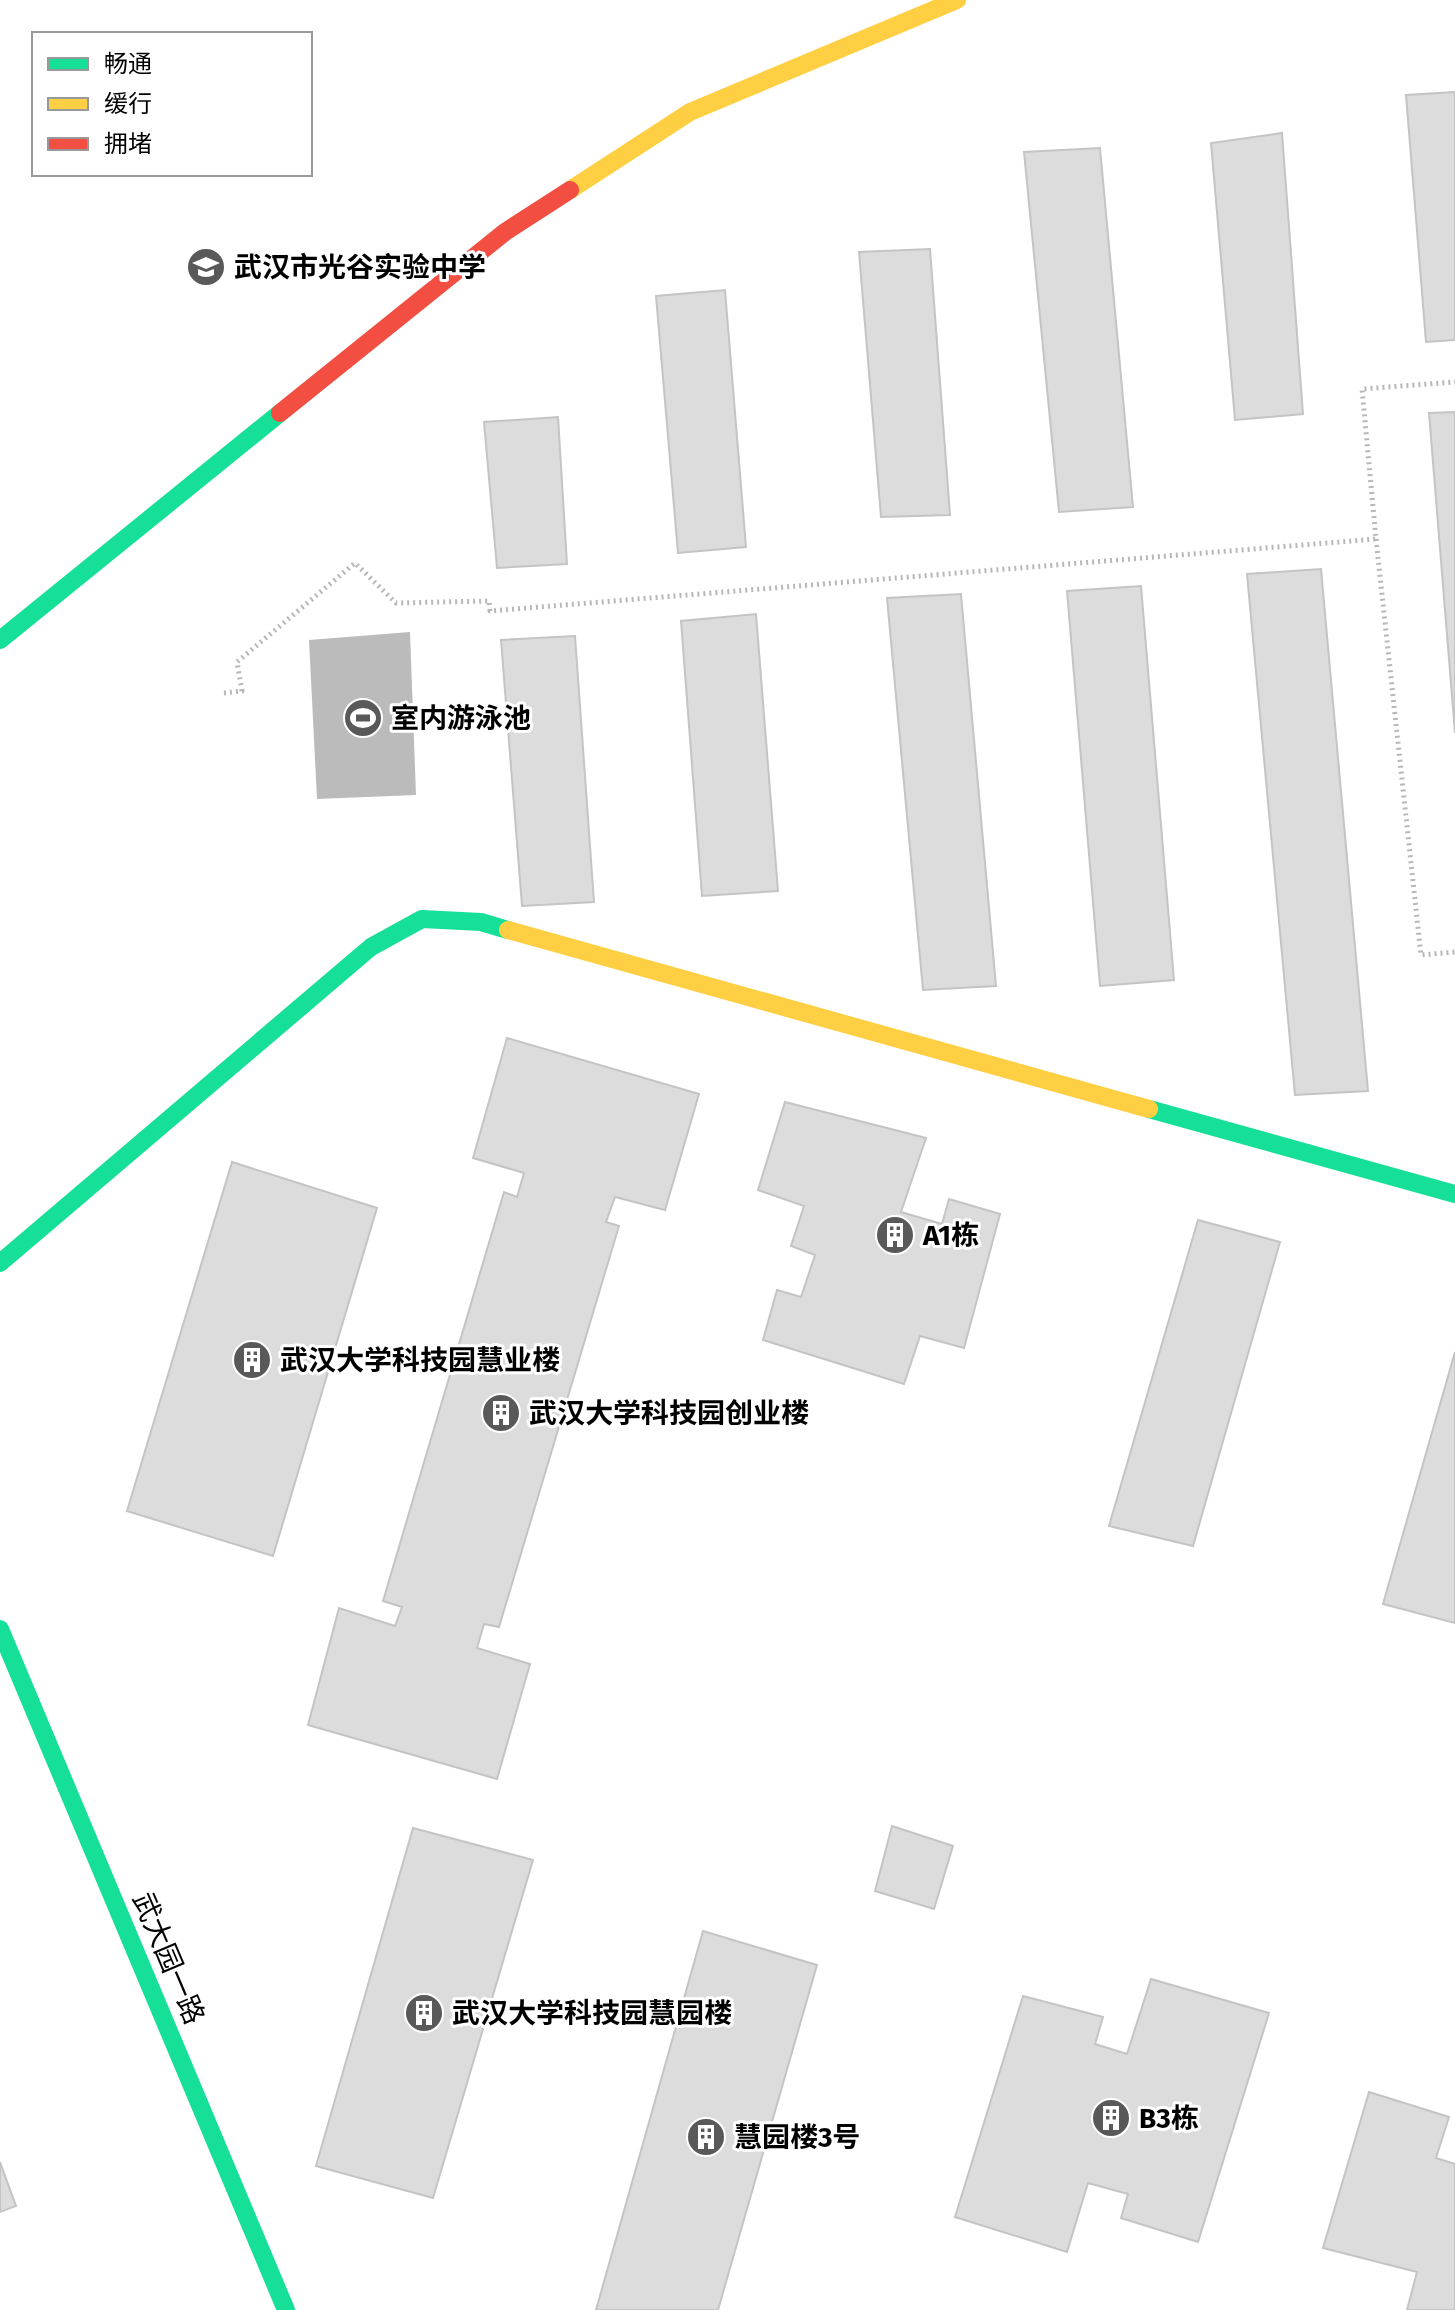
<svg xmlns="http://www.w3.org/2000/svg" width="1455" height="2310" font-family="'Fira Sans','Noto Sans SC',sans-serif">
<style>
.water{fill:#bbb}
.building{fill:#dcdcdc;stroke:#c4c4c4;stroke-width:2}
.lines{fill:none;stroke-linecap:round;stroke-linejoin:round}
.path{stroke:#b8b8b8;stroke-width:5;stroke-dasharray:2 4;stroke-linecap:butt}
.fast{stroke:#16e098;stroke-width:18}
.slow{stroke:#ffcf43;stroke-width:18}
.jam{stroke:#f24e42;stroke-width:18}
.labels{text-anchor:middle;stroke-width:6;stroke-linejoin:round;paint-order:stroke}
.poi-label{font-size:28px;font-weight:bold;fill:#000;stroke:#fff;text-anchor:start}
.street-label{font-size:28px;fill:#000;stroke:#fff}
</style>
<rect width="100%" height="100%" fill="#fff"/>
<path class="water" d="M410 632 416 795 317 799 309 640Z"/>
<path class="building" d="M1455 92V340L1426 342 1406 95Z
M1282 133 1303 414 1235 420 1211 143Z
M1100 148 1133 507 1059 512 1024 152Z
M930 249 950 515 881 517 859 252Z
M725 290 746 547 678 553 656 296Z
M1455 412V733L1429 413Z
M558 417 567 564 497 568 484 422Z
M1321 569 1368 1091 1295 1095 1247 574Z
M1141 586 1174 980 1100 986 1067 591Z
M961 594 996 986 923 990 887 598Z
M756 614 778 891 702 896 681 621Z
M575 636 594 902 522 906 501 640Z
M507 1038 699 1094 665 1210 615 1197 606 1222 619 1226 499 1627 484 1624 477 1648 530 1664 497 1779 308 1725 339 1608 395 1626 402 1607 383 1601 504 1192 517 1197 524 1173 473 1158Z
M785 1102 926 1138 901 1212 942 1224 949 1199 1000 1214 964 1348 920 1336 904 1384 763 1340 777 1290 801 1297 815 1255 791 1246 804 1206 758 1190Z
M232 1162 377 1208 273 1556 127 1511Z
M1198 1220 1280 1242 1193 1546 1109 1526Z
M1455 1352V1623L1383 1604Z
M892 1826 953 1846 934 1909 875 1891Z
M413 1828 533 1860 433 2198 316 2166Z
M703 1931 817 1965 718 2310H596Z
M1151 1979 1269 2013 1198 2242 1121 2218 1128 2194 1088 2183 1067 2252 955 2217 1023 1996 1103 2017 1095 2044 1127 2054Z
M1369 2092 1449 2117 1436 2158 1455 2164V2310H1407L1417 2272 1323 2248Z
M0 2162 16 2206 0 2212Z"/>
<g class="lines">
<path class="path" d="M1376 539 1421 955 1455 952
M224 693 242 691 237 662 355 563 396 603 489 601 490 611 1376 539 1362 389 1455 382"/>
<path class="fast" d="M0 640 280 413
M1149 1109 1455 1194
M0 1263 371 947 422 919 481 922 508 930
M0 1629 286 2310"/>
<path class="slow" d="M570 190 690 112 957 0
M508 930 1149 1109"/>
<path class="jam" d="M280 413 505 232 570 190"/>
</g>
<defs>
<g id="school-disc" transform="scale(2)"><circle r="9.5" fill="#595959" stroke="#fff"/><path d="M0-5L7-2L0 1L-7-2ZM-4 1L0 2.5L4 1V4Q0 6-4 4Z" fill="#fff"/></g>
<g id="stadium-disc" transform="scale(2)"><circle r="9.5" fill="#595959" stroke="#fff"/><path d="M0-5a6.5 5 0 1 0 0 10a6.5 5 0 1 0 0-10ZM-3.5-1.8h7v3.6h-7Z" fill="#fff"/></g>
<g id="building-disc" transform="scale(2)"><circle r="9.5" fill="#595959" stroke="#fff"/><path d="M-4-6H4V6H1V3H-1V6H-4ZM-2.5-4.3h1.7v1.8h-1.7ZM.8-4.3h1.7v1.8H.8ZM-2.5-1h1.7V.8h-1.7ZM.8-1h1.7V.8H.8Z" fill="#fff"/></g>
</defs>
<g fill-rule="evenodd">
<use href="#school-disc" x="206" y="267"/>
<use href="#stadium-disc" x="363" y="718"/>
<use href="#building-disc" x="895" y="1235"/>
<use href="#building-disc" x="252" y="1360"/>
<use href="#building-disc" x="501" y="1413"/>
<use href="#building-disc" x="424" y="2013"/>
<use href="#building-disc" x="1111" y="2118"/>
<use href="#building-disc" x="706" y="2137"/>
</g>
<g class="labels">
<g class="poi-label">
<text x="234" y="277">武汉市光谷实验中学</text>
<text x="391" y="728">室内游泳池</text>
<text x="923" y="1245">A1栋</text>
<text x="280" y="1370">武汉大学科技园慧业楼</text>
<text x="529" y="1423">武汉大学科技园创业楼</text>
<text x="452" y="2023">武汉大学科技园慧园楼</text>
<text x="1139" y="2128">B3栋</text>
<text x="734" y="2147">慧园楼3号</text>
</g>
<g class="street-label">
<text transform="translate(169 1958) rotate(67)" y="10">武大园一路</text>
</g>
</g>
<rect x="32" y="32" width="280" height="144" fill="#ffffff" stroke="#999999" stroke-width="2"/>
<rect x="48" y="58" width="40" height="12" fill="#16e098" stroke="#999999" stroke-width="2"/>
<text x="104" y="72" font-size="24" fill="#000000">畅通</text>
<rect x="48" y="98" width="40" height="12" fill="#ffcf43" stroke="#999999" stroke-width="2"/>
<text x="104" y="112" font-size="24" fill="#000000">缓行</text>
<rect x="48" y="138" width="40" height="12" fill="#f24e42" stroke="#999999" stroke-width="2"/>
<text x="104" y="152" font-size="24" fill="#000000">拥堵</text>
</svg>
